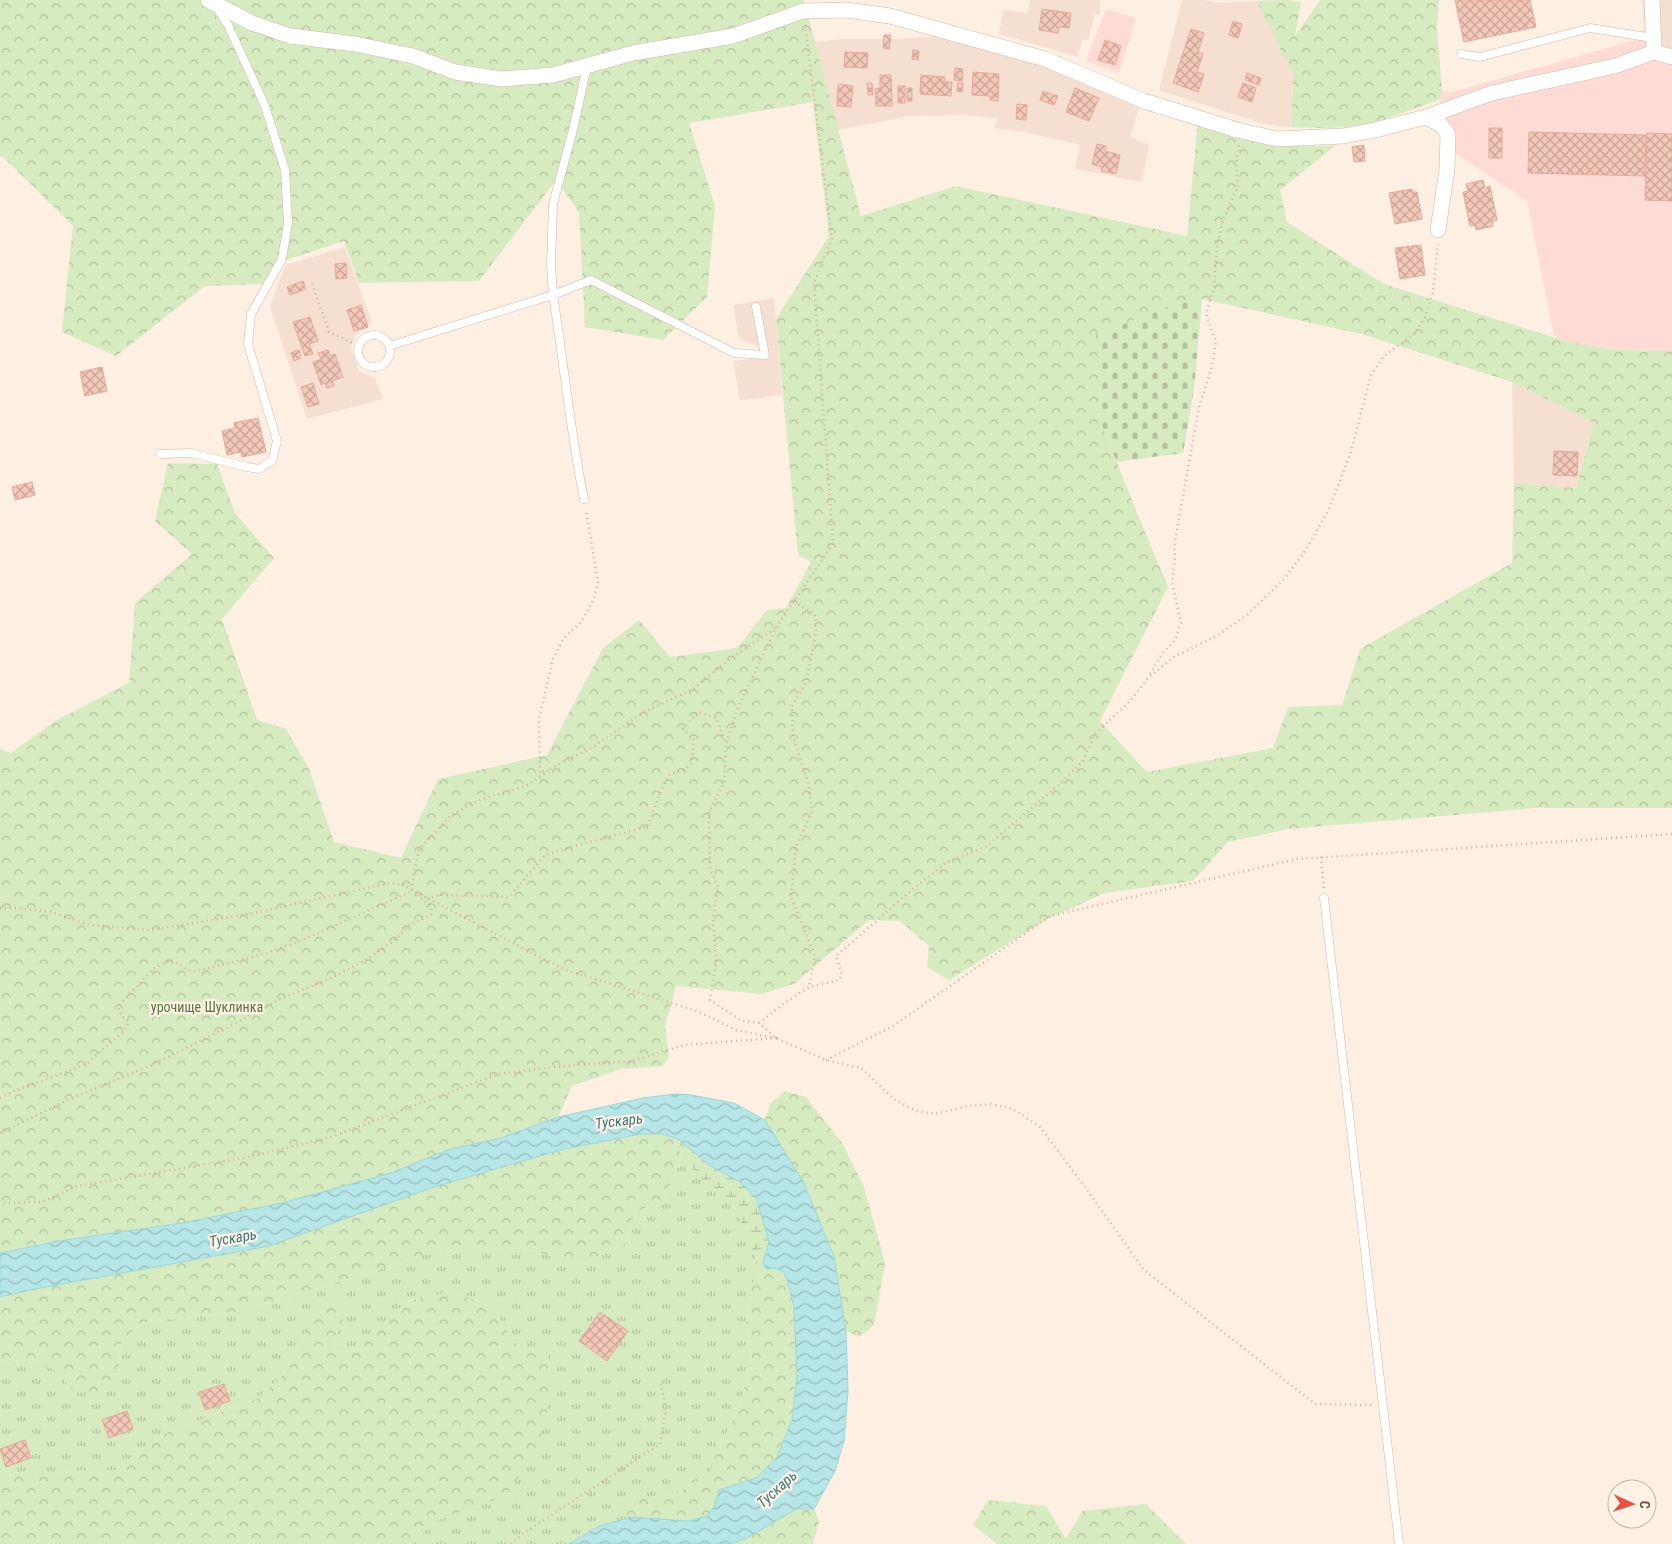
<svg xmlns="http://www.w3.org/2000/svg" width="1672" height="1544" font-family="'Roboto Condensed',sans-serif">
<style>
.residential{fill:#f5dfd0}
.commercial{fill:#fedcd5}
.grass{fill:url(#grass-tufts)}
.forest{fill:url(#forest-crowns);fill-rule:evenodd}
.wetland{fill:url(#wetland-marsh)}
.cemetery{fill:url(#cemetery-stones)}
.water{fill:url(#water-waves);stroke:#9cd8d9}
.building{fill:url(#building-cross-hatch);stroke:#e6ab98}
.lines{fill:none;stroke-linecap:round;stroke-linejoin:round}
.lane-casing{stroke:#d0b7ab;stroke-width:9}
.street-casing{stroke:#d0b7ab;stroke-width:16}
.path{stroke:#d8ab9c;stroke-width:2.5;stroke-dasharray:1 4;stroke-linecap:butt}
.lane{stroke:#fff;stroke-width:8}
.street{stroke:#fff;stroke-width:15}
.labels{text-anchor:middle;stroke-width:4.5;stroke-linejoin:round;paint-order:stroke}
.park-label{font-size:14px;fill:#55753c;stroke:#fff3e8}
.water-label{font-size:15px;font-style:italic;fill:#3b797b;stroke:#fff3e8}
</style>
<defs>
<pattern id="grass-tufts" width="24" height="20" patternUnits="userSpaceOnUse" patternTransform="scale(1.25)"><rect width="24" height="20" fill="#d7ebc0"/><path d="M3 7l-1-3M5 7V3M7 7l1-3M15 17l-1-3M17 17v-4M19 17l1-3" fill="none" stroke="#b3c19e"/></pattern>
<pattern id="forest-crowns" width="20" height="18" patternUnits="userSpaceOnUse" patternTransform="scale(1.25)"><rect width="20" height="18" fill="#d7ebc0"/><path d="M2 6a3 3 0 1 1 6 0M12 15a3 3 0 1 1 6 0" fill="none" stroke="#b3c19e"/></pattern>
<pattern id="wetland-marsh" width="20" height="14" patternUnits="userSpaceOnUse" patternTransform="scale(1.25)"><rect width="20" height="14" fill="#d7ebc0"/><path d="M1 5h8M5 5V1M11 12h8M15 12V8" fill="none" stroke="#b3c19e"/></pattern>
<pattern id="cemetery-stones" width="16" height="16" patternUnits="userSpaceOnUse" patternTransform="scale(1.25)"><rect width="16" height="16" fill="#d7ebc0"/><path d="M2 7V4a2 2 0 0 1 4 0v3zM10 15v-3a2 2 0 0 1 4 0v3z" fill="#b3c19e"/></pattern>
<pattern id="water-waves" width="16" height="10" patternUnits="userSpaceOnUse" patternTransform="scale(1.25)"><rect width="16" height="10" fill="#b6e6e7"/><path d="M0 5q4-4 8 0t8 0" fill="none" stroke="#99bdbd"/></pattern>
<pattern id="building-cross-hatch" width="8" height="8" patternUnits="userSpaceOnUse" patternTransform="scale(1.25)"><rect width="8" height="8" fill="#f3c8b8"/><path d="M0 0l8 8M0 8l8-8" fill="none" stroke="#c9a598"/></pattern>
</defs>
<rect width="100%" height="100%" fill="#fdefe2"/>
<path class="residential" d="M1030 0H1100V14H1095L1088 40 1082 39 1078 57 999 34 1003 10 1028 13Z
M1182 0H1205L1217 3 1257 1 1293 76 1291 127 1263 124 1159 90Z
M1642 0H1672V55L1635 40 1644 28Z
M937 36 1044 60 1140 104 1130 137 1149 145 1142 182 1075 169 1080 145 1025 132 994 128 997 118 962 115 909 116 838 130 815 42 842 39H895Z
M345 247 372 323 355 335 351 348 359 371 375 378 383 399 307 419 270 306 285 265Z
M774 298 782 395 740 400 733 361 765 358 760 348 739 338 733 305Z
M1512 382 1594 423 1576 488 1514 483Z"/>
<path class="commercial" d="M1106 9 1136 18 1119 73 1086 61Z
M1635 40 1672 55V351L1614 350 1562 340 1554 336 1527 201 1454 152 1439 100 1442 91 1449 93Z"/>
<path class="grass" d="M678 1139 709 1165 740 1182 766 1269 752 1283 746 1319 752 1362 737 1413 718 1448 710 1472 675 1495 632 1498 620 1509 631 1517 597 1527 569 1544H411L437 1520 505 1497 547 1355 513 1342 493 1306 450 1292 407 1301 357 1352 335 1351 334 1340 347 1311 309 1327 283 1375 257 1399 166 1433 123 1470H74L47 1477 0 1475V1362L32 1359 57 1371 74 1392 118 1374 121 1343 141 1323 244 1311 435 1252 478 1251 518 1248 581 1263 624 1245 635 1213 665 1197 681 1160Z"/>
<path class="forest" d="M0 0H804L861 216 956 186 1187 236 1198 120 1271 146H1335L1280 190 1287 222 1384 284 1562 340 1614 350 1672 351V808H1537L1288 829 1228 842 1193 881 1104 893 1046 920 949 980 927 967 929 946 900 921 869 920 794 984 762 994 676 986 665 1027 669 1057 663 1066 621 1069 572 1086 558 1117 501 1138 447 1150 391 1173 282 1203 182 1223 65 1240 0 1253V749L11 753 55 721 129 683 135 603 192 554 155 521 168 463 217 464 235 513 274 558 222 619 257 720 286 729 309 769 334 842 401 858 438 779 547 755 603 648 639 620 670 657 737 648 767 610 786 608 811 562 798 555 776 319 829 236 813 102 689 123 715 206 707 297 663 340 585 327 579 212 556 180 479 281 359 283 344 241 274 264 263 284 205 286 116 356 62 332 73 226 3 157 0 156ZM1189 299H1202L1362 334 1512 382 1594 423 1576 488 1514 483 1512 563 1360 649 1342 705 1288 707 1273 748 1147 772 1100 721 1168 587 1140 520 1101 423Z
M1288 0 1301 2 1295 36 1320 0H1439L1437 28 1442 91 1439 100 1365 126 1326 128 1291 127 1293 76 1257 1Z
M785 1091 806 1097 842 1143 864 1187 885 1263 874 1325 859 1337 846 1331 834 1257 803 1181 765 1120 770 1104Z
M641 1134H662L678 1139 681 1160 665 1197 635 1213 624 1245 581 1263 518 1248 478 1251 435 1252 244 1311 141 1323 121 1343 118 1374 97 1393 74 1392 57 1371 32 1359 0 1362V1297L431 1188 560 1150Z
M774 1268 783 1271 787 1279 794 1307 797 1375 792 1420 777 1457 756 1478 720 1490 715 1505 707 1516 688 1521 631 1517 619 1509 632 1498 675 1495 710 1472 718 1448 737 1413 752 1362 746 1319 752 1283 766 1269Z
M450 1292 493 1306 513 1342 548 1355 552 1391 538 1449 505 1497 437 1520 411 1544H0V1475L47 1477 74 1470H123L166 1433 257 1399 283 1375 309 1327 324 1306 338 1302 347 1311 334 1340 335 1351 357 1352 407 1301Z
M988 1500 1046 1506 1066 1539 1082 1511 1146 1504 1186 1544H997L973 1525Z
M796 1509H814L819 1521 813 1544H731L747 1538Z"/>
<path class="wetland" d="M693 1150 757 1191 776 1229 769 1266 757 1265 747 1233 729 1202 707 1186 690 1166 689 1157Z"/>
<path class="cemetery" d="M1189 299H1202L1194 390 1183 453 1117 462 1101 423 1096 335Z"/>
<path class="water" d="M675 1094 691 1095 734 1103 765 1120 803 1181 834 1257 846 1331 848 1391 844 1441 835 1471 814 1509H796L747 1538 731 1544H569L597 1527 631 1517 688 1521 707 1516 715 1505 719 1490 756 1478 777 1457 792 1420 797 1375 794 1307 787 1279 783 1271 774 1268 766 1269 763 1263 769 1242 756 1198 740 1182 709 1165 678 1139 662 1134H641L560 1150 431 1188 269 1246 35 1289 0 1297V1253L65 1240 182 1223 282 1203 391 1173 447 1150 501 1138 558 1117 643 1098Z"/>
<path class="building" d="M1455 0H1530L1536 27 1464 42Z
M1042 9 1071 13 1069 28 1059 27 1058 33 1039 30Z
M1233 21 1242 24 1238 38 1229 35Z
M1191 29 1204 33 1198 52 1203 54 1197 72 1204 74 1198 92 1173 83Z
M884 35H891L889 49 883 48Z
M1105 40 1121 46 1115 65 1098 60Z
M913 50 919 51 918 60 912 59Z
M845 52 868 53 867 68 844 67Z
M955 68 963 69 962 81 954 80Z
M973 72 999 74 998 101 990 100V96L972 95Z
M1247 73 1261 78 1259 85 1245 80Z
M880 75H891L892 106H876L875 89 880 88Z
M921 75 945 77 944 82H952L951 96 920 94Z
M867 83H872L873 95H868Z
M958 83H963L962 92 957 91Z
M1243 83 1256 88 1252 102 1238 97Z
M838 84 853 86 851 107 837 106Z
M898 86H905V103H898Z
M907 88H912V101H907Z
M1075 88 1099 98 1089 121 1066 112Z
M1043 91 1058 96 1054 105 1040 100Z
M1017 104 1027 105 1026 120 1016 119Z
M1489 128H1502V158H1489Z
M1529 132 1646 135 1645 176 1528 173Z
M1647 133 1672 134V201L1645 200Z
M1097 144 1106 146 1105 151 1120 155 1116 174 1101 171 1102 167 1092 164Z
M1364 145 1365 161 1354 162 1352 147Z
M1483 180 1485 188 1490 186 1497 220 1492 221 1493 226 1476 230 1475 225 1470 226 1463 192 1468 191 1466 184Z
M1412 189V192H1417L1422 219 1395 224 1389 193Z
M1421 245 1425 275 1400 279 1395 248Z
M346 263 347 278 336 279 335 264Z
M303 281 306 289 290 295 287 287Z
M361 305 368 327 354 331 347 310Z
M310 317 318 341 309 344 313 354 305 356 293 322Z
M299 350 301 358 294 361 291 353Z
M328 350 330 356 335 354 343 377 332 381 334 386 327 388 325 383 321 385 313 362 321 359 318 353Z
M102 367 107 391 85 396 80 372Z
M313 383 319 404 308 407 301 387Z
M258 418 266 452 242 457 241 452 227 455 222 431 235 428 234 423Z
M1554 451 1578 452 1577 476 1553 475Z
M32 482 35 495 15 500 12 487Z
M600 1312 628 1331 607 1361 579 1341Z
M224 1384 230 1401 205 1410 199 1392Z
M127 1411 133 1429 109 1438 102 1420Z
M25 1440 31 1458 6 1467 0 1449Z"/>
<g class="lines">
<g class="lane-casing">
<path id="lane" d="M1461 54 1480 57 1590 28 1653 38
M358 351a16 16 0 1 1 32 0a16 16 0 1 1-32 0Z
M389 346 553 295 551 265 553 204 573 130 587 66
M160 454 191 453 247 467 259 469 272 461 277 441 248 344 251 314 282 259 288 223 285 170 265 106 228 25 216 7
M584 499C570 431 564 363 553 295L591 280 734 353 765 355 756 307
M1324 898 1399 1544"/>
</g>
<g class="street-casing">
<path id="street" d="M208 0 252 23 290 36 355 44 413 56 455 72 502 79 553 75 633 53 733 36 803 11 847 10 890 16 1045 59 1144 101 1237 130 1277 139 1343 136 1375 130 1426 117 1492 93 1615 66 1654 52 1652 0
M1654 52 1672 57
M1426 117 1440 124 1448 134 1447 169 1438 230"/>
</g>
<path class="path" d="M805 25 832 239 814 282 833 544 777 626 739 705 726 744 724 783 709 812 710 869 718 887 713 919 716 961 710 1000 742 1021 759 1023 776 1038 826 1060 861 1068 895 1100 916 1111 935 1114 968 1106 991 1104 1013 1109 1040 1127 1090 1194 1144 1270 1315 1404 1373 1405
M312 284 329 332 359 346
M794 602 815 614 816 633 806 683 792 706 793 737 808 782 812 811 796 847 791 897 815 956 809 987
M1150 674 1162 654 1175 640 1181 623 1172 582 1175 557 1174 547 1199 407 1212 366 1216 342 1206 314 1214 287 1217 246 1223 220 1238 186 1236 166 1239 145
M550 769 593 747 644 712 693 689 727 661 775 628
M544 771 540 773 539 719 553 659 564 638 580 623 587 612 594 598 598 582 586 510
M1321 857 1324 888
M412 890 414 871 419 850 451 815 482 799 526 786 551 769
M427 898 440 895 509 897 545 855 581 844 647 827 665 781 670 774 684 770 692 763 694 740 683 729 698 712 716 718 726 743
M0 908H16L51 912 90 925 150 930 249 914 390 883 405 885 412 890 563 969 697 1011 736 1030 776 1038 684 1045 632 1061 554 1067 499 1074 328 1138 244 1158 77 1186 42 1202 0 1203
M759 1023 786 1002 809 987 839 980 842 975 836 956 913 889 947 862 987 846 1062 782 1083 761 1095 734 1130 701 1148 678 1174 657 1218 635 1247 615 1284 579 1305 551 1328 511 1350 455 1371 375 1384 356 1414 334 1425 318 1433 292 1438 244
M826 1060 893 1026 1050 916 1297 859 1672 834
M0 1098 14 1091 85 1065 124 1031 129 1022 122 1016 118 1007 154 968 171 960 193 972 265 954 300 941 412 891
M0 1133 72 1098 152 1065 244 1019 280 999 331 978 366 960 392 942 411 924 431 915V907L416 894
M511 1544 521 1535 660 1444 666 1410 660 1380"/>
<use href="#lane" class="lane"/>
<use href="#street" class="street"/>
</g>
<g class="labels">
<g class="park-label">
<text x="207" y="1012">урочище Шуклинка</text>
</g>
<g class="water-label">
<text transform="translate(619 1121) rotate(-7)" y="5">Тускарь</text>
<text transform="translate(233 1238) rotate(-10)" y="5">Тускарь</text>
<text transform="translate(777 1489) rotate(-42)" y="5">Тускарь</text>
</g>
</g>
<g transform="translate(1632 1504) rotate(93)"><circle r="24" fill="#fff3e8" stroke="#c8b3a8"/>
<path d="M0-4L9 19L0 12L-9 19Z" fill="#eb5143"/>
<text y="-8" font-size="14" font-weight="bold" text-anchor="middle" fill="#755248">С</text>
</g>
</svg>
